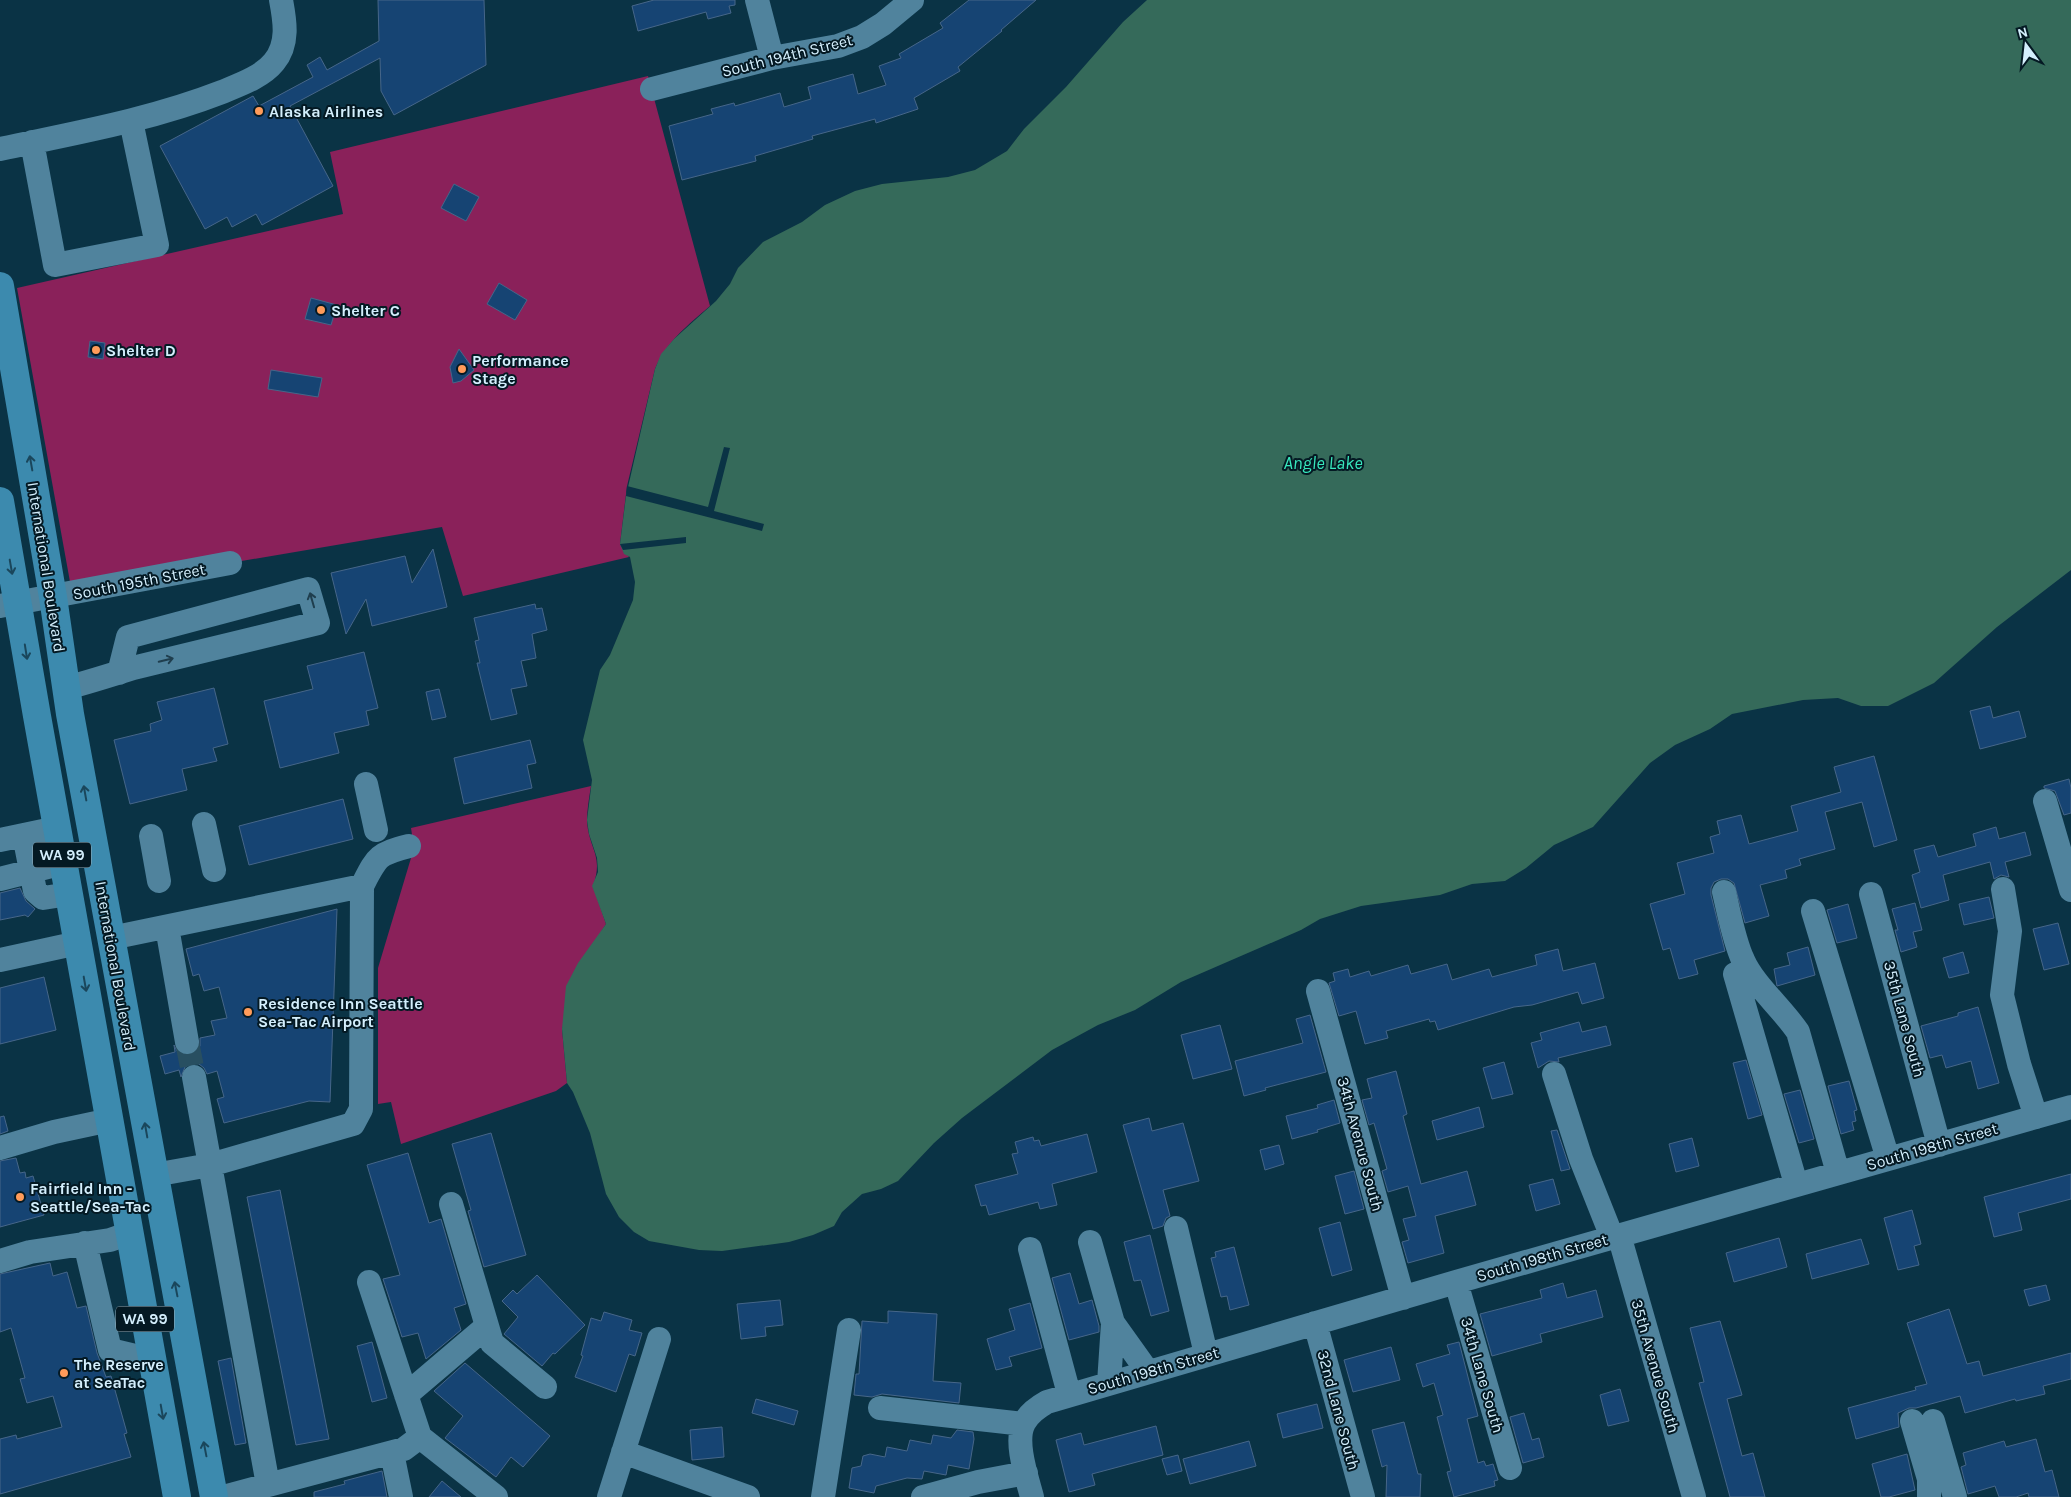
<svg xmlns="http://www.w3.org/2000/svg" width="2071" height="1497" font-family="Karla,sans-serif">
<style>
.green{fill:#8a215a}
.water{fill:#356a5a}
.pier{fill:#0a3345}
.building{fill:#164473;stroke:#466689}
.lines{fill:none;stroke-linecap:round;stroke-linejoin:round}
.minor-tunnel{stroke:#284f61;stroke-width:24;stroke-dasharray:24 12;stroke-linecap:butt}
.minor{stroke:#50839d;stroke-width:24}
.major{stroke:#3c8aae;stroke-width:28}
.oneway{stroke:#1a465b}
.oneway2{stroke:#1f3e4e}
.poi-dot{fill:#ff9b5a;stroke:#041923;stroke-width:2}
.labels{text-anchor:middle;stroke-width:4;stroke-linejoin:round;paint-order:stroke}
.shield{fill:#041923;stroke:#96afbc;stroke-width:1}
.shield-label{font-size:15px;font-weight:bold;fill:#d4effd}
.street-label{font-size:16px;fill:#d4effd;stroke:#041923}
.poi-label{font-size:16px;font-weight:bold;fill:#d4effd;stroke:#041923;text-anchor:start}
.water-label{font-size:18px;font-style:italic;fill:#37e7bc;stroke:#041923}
</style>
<rect width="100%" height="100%" fill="#0a3345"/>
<path class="green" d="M648 76 710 306C688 325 666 342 655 369L627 486 620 544 629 557 463 596 442 527 230 563 72 593 17 288 343 214 330 152Z
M591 786C589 798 587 810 587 821 589 850 604 855 593 886L606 924 594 943 562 1029 567 1083 556 1091 401 1144 391 1102 378 1104V968L414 848 411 828Z"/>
<path class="water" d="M1147 0H2071V570L1997 627 1934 683 1888 706H1861L1838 698 1803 700 1732 714 1710 729 1675 745 1650 763 1593 827 1554 845 1526 868 1505 881 1472 884 1440 895 1361 906 1320 919 1301 930 1181 982 1135 1010 1098 1025 1052 1050 962 1118 934 1143 898 1181 881 1189 862 1194 842 1212 834 1226 813 1235 789 1242 722 1251 699 1250 649 1241 634 1232 619 1217 606 1194 590 1133 573 1092 567 1083 562 1029 566 986 578 963 606 924 592 886 598 872 597 858 589 834 587 820 592 780 583 740 600 670 610 655 633 600 635 582 630 557 624 554 620 544 626 496 655 369 661 354 674 339 716 301 730 284 738 268 763 242 802 222 825 205 855 191 882 184 948 177 975 170 1007 151 1024 129 1066 87 1123 22Z"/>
<path class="pier" d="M724 447 730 448 714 511 764 524 762 531 626 496 627 486 708 507Z
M686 537V543L623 550 620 544Z"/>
<path class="building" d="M378 0H484L486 65 394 115 381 91 380 58 290 106 333 186 262 225 256 214 232 227 227 217 205 229 160 146 253 96 259 106 313 77 307 65 320 57 327 70 379 41Z
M654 0H735V5L729 6 731 13 708 19 706 12 638 31 632 6Z
M969 0H1036L1001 30 1002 31 958 67 960 71 914 98 918 109 876 123 875 119 812 136 813 139 755 156 756 161 682 180 669 126 713 114 711 109 734 103 735 106 780 93 784 107 811 99 808 87 853 74 858 94 886 85 879 66 901 58 899 54 943 28 940 23Z
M454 184 479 197 466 221 441 208Z
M499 283 527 300 515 320 487 304Z
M311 298 337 305 331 325 305 319Z
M90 341 105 343 103 359 88 357Z
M459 349 474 370 461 381 453 383 450 367Z
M271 370 322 378 318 397 268 389Z
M433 549 447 607 372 626 366 599 346 634 331 573 405 556 412 583Z
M535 604 536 609 542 608 547 630 532 634 536 658 521 661 527 686 511 689 517 714 491 720 477 663H480L475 641 479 640 474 618Z
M364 652 378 708 366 711 369 725 334 733 339 753 280 768 264 701 313 689 307 666Z
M214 688 228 744 213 748 217 761 182 769 187 790 130 804 114 740 151 731 150 724 162 720 157 702Z
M439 689 446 717 432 720 426 692Z
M1990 706 1993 718 2019 711 2026 737 1980 749 1970 711Z
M530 740 536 763 527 765 532 788 464 804 454 758Z
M1874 756 1897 840 1874 847 1862 802 1825 812 1835 849 1799 859 1801 865 1785 870 1787 878 1760 885 1769 916 1745 923 1734 883 1728 879H1721L1714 882 1711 888V895L1725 951 1694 960 1698 974 1679 979 1670 948 1663 950 1650 904 1685 894 1677 863 1714 853 1710 837 1720 834 1717 821 1741 815 1749 844 1798 831 1791 806 1841 792 1834 767Z
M2069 779 2071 788V813L2064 815 2055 791 2044 788V786Z
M343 799 353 839 249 865 239 826Z
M1996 827 1999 839 2025 832 2031 855 2005 862 2009 877 2001 875 1994 879 1990 862 1943 875 1949 900 1921 908 1912 875 1920 872 1914 850 1934 845 1938 857 1976 846 1973 834Z
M20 888 26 901 35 909 28 917 25 915 0 920V893Z
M1989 897 1994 918 1964 925 1959 904Z
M1915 903 1922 930 1913 932 1917 947 1901 952 1895 930H1898L1892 909Z
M1848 904 1857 938 1837 943 1827 910Z
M337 909 330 1102 309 1101 224 1123 217 1099 224 1097 217 1071 207 1074 204 1068 199 1064 192 1063 185 1067 181 1077 179 1070 165 1074 160 1056 175 1052 174 1045 177 1051 183 1055H190L195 1053 200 1046V1038L215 1035 211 1021 227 1018 219 987 204 991 199 974 193 976 186 949Z
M2058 923 2069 964 2044 970 2033 929Z
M1808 947 1815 975 1777 986 1774 969 1790 965 1787 953Z
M1558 949 1563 971 1595 963 1604 998 1582 1004 1578 992 1532 1005 1514 1007 1438 1030 1435 1021 1430 1022 1429 1019 1386 1031 1388 1038 1365 1044 1356 1011 1339 1016 1329 983 1335 981 1333 973 1348 969 1350 977 1369 971 1371 976 1408 965 1411 974 1447 964 1452 980 1489 969 1492 977 1537 965 1535 955Z
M1963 952 1969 973 1949 978 1943 958Z
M44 977 56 1030 0 1044V988Z
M1978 1007 1999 1083 1978 1089 1971 1061 1946 1068 1942 1055 1930 1058 1921 1026 1958 1016V1013Z
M1310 1015 1326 1072 1265 1088 1266 1090 1244 1096 1235 1061 1303 1043 1296 1019Z
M1579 1022 1582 1032 1606 1026 1611 1045 1558 1058 1559 1062 1549 1061 1538 1068 1531 1043 1542 1040 1540 1033Z
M1220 1025 1232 1069 1193 1079 1181 1035Z
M1746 1060 1762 1115 1748 1119 1733 1063Z
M1504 1062 1513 1094 1492 1099 1483 1068Z
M1396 1071 1407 1114 1403 1116 1421 1184 1467 1171 1476 1205 1435 1216 1444 1253 1408 1263 1402 1242 1409 1240 1403 1219 1416 1216 1408 1186 1388 1192 1382 1171 1387 1169 1374 1123 1369 1125 1362 1100 1372 1098 1367 1079Z
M1849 1081 1857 1110 1854 1111 1856 1121 1852 1122 1854 1130 1841 1134 1828 1086Z
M1800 1090 1814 1139 1799 1143 1784 1094Z
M1334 1100 1340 1123 1317 1130 1318 1132 1292 1139 1286 1116 1318 1108 1317 1105Z
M1479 1107 1484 1127 1437 1140 1432 1121Z
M4 1116 8 1131 0 1134V1117Z
M1149 1118 1152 1131 1183 1123 1199 1181 1163 1190 1170 1216 1166 1218 1163 1226 1153 1229 1123 1125Z
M1557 1130 1570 1169 1561 1171 1551 1131Z
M491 1133 526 1255 484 1267 468 1211 471 1210 452 1144Z
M1087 1134 1097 1172 1052 1184 1057 1205 1040 1209 1038 1202 989 1215 986 1205 981 1206 975 1185 1018 1174 1012 1154 1018 1153 1015 1142 1033 1137 1034 1141 1039 1140 1041 1146Z
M1692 1138 1699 1166 1676 1172 1669 1144Z
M1279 1145 1284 1164 1265 1170 1260 1150Z
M408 1153 429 1223 441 1219 466 1304 454 1308 461 1330 426 1359 418 1333 402 1337 383 1279 400 1275 367 1165Z
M16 1158 20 1173 25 1172 26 1178 33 1176 44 1215 0 1227V1161Z
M1354 1171 1364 1209 1345 1214 1335 1176Z
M2071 1174V1199L2018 1213 2022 1230 1994 1237 1984 1197Z
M1553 1179 1560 1204 1536 1211 1529 1185Z
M280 1190 329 1439 296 1445 247 1197Z
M1912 1210 1921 1244 1914 1246 1919 1265 1898 1270 1884 1218Z
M1340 1222 1352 1270 1332 1276 1319 1228Z
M1150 1235 1169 1311 1151 1316 1141 1280 1134 1281 1124 1242Z
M1779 1238 1787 1267 1734 1282 1726 1253Z
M1861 1239 1869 1264 1812 1279 1806 1254Z
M1234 1247 1249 1305 1230 1310 1227 1296 1221 1297 1211 1258 1216 1257 1215 1252Z
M50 1263 53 1276 67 1272 77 1308 86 1306 97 1353 106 1377 111 1376 127 1433 124 1434 131 1457 0 1494V1439L16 1435 17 1439 62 1427 53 1396 27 1403 20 1379 25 1378 11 1328 0 1332V1274Z
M1070 1273 1079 1304 1092 1300 1099 1326V1332L1069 1340 1052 1278Z
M537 1275 585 1325 555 1354 553 1353 542 1366 504 1334 518 1317 502 1301 513 1290 517 1294Z
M1563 1283 1567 1298 1596 1290 1603 1317 1540 1334 1542 1342 1492 1356 1480 1314 1542 1298 1540 1290Z
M2046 1285 2050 1300 2029 1306 2024 1290Z
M780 1300 783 1325 765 1327 766 1336 741 1339 737 1304Z
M1030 1303 1042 1348 1009 1357 1012 1366 996 1370 987 1339 1015 1330 1009 1309Z
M1949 1309 1967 1364 1979 1361 1983 1376 2071 1353V1379L2043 1386 2045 1394 2016 1401 2015 1399 1965 1413 1960 1396 1916 1408H1909L1898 1413 1899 1427 1856 1439 1848 1408 1916 1390 1915 1387 1927 1384 1907 1323Z
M888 1311 937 1314 933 1381 961 1383 959 1403 882 1394 872 1397 854 1395 856 1374H859L862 1321 888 1323Z
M604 1312 632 1320 629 1330 642 1333 635 1356 629 1354 616 1392 575 1377 583 1356 581 1355 591 1318 601 1321Z
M1720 1321 1742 1395 1727 1399 1742 1456 1753 1453 1765 1497H1730L1699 1383 1704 1382 1690 1328Z
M372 1342 387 1398 372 1402 357 1346Z
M1459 1342 1478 1416 1467 1419 1478 1463 1484 1461 1486 1466 1493 1464 1498 1480 1494 1481 1495 1486 1454 1497 1447 1472 1451 1471 1437 1417 1443 1415 1434 1383 1423 1387 1416 1364 1450 1354 1447 1345Z
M1391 1347 1400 1380 1353 1392 1344 1360Z
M231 1358 246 1443 235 1445 218 1361Z
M465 1363 550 1436 523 1467 511 1457 496 1477 445 1438 463 1416 434 1391Z
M1620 1389 1629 1421 1608 1426 1600 1395Z
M756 1399 798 1411 794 1425 752 1413Z
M1317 1404 1323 1428 1283 1438 1277 1414Z
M1524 1413 1532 1440 1539 1438 1544 1457 1523 1463 1510 1417Z
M1404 1422 1418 1474H1421L1420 1497H1386L1387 1465 1382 1467 1372 1430Z
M1156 1426 1163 1455 1092 1474 1095 1485 1069 1492 1056 1440 1081 1433 1084 1445Z
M722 1427 724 1457 692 1460 690 1430Z
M957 1430 973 1432 974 1439 969 1469 948 1465 946 1475 924 1471 922 1479 907 1478 876 1486 874 1493 849 1488 852 1468 861 1466 863 1456 870 1454 885 1457 887 1447 907 1451 910 1440 931 1444 933 1435 951 1438Z
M2036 1439 2045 1472 2052 1470 2059 1497H2029L2028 1493 2016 1497H1999L1995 1486 1968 1494 1961 1467 1966 1465 1963 1453 2004 1441 2006 1447Z
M1249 1441 1256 1466 1190 1484 1183 1459Z
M1907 1454 1915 1490 1889 1497H1881L1872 1464Z
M1178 1455 1182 1471 1167 1475 1162 1459Z
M382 1471 387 1497H314V1492L345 1484 344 1481Z
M442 1481 461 1497H429Z"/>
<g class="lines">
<path class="minor-tunnel" d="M187 1042 194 1077"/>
<path class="minor" d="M757 0 772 58
M652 89 772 58 838 46 862 37 883 24 912 0
M32 142 55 265 157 245 131 121
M0 149C75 133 150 120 222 92 239 85 262 77 274 62 289 44 285 21 281 0
M0 606 230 563
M66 688C89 682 111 675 133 668L318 623 308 589 128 637 119 673
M366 784 376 830
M2045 801 2071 890
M204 824 214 870
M24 835 35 891 43 898 69 894
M151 836 159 881
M0 840 57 828
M0 879 63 863
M362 886C377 857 377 854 409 846
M2003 889 2010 931 2002 995 2019 1064 2036 1117
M1724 892C1729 913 1734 941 1743 960 1754 985 1782 1008 1798 1032L1838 1173
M1871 894 1939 1145
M1813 911 1888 1159
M167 927 187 1042
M111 938 362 886 361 1109 353 1124 210 1165 194 1077
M0 960 78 943
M1735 974 1796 1184
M1318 991 1403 1298
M1554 1074 1581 1159 1612 1237
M0 1148 54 1132 110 1120
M154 1175 210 1165 268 1485
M451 1204 492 1343 545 1387
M1176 1228 1206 1354
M1619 1235 1694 1497
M1090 1242 1113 1323 1109 1383
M85 1243 110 1350 152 1360
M1030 1249 1069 1394
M0 1261 30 1252 110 1240 130 1233
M369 1282 420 1437
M1456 1282 1510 1468
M1113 1323 1148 1372
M1315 1323 1363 1497
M406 1395 486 1327
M880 1408 1023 1424
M1912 1421 1929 1479V1497
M1933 1421 1955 1497
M623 1452 748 1497
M392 1453 401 1497
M223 1497 404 1449 420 1437 496 1497
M609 1497 659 1339
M823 1497 849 1330
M923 1497 978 1482 1026 1473
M1032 1497C1027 1478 1014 1441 1024 1423 1029 1413 1038 1407 1047 1402L1456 1282 2071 1107"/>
<path class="major" d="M0 286 53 597 70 714 214 1497
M0 501 37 716 177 1497"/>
</g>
<defs><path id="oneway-shaft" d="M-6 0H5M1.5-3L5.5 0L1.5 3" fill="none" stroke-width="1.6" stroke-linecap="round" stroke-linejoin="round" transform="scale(1.25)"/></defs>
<g class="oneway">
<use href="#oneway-shaft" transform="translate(31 463) rotate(-100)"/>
<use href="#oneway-shaft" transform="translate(11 567) rotate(80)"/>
<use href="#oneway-shaft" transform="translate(26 652) rotate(81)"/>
<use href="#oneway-shaft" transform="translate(85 793) rotate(-100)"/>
<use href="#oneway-shaft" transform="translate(85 984) rotate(80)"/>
<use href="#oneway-shaft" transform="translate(146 1130) rotate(-100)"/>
<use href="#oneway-shaft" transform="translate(176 1289) rotate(-101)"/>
<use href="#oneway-shaft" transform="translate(162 1412) rotate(80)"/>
<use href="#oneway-shaft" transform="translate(205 1449) rotate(-101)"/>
</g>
<g class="oneway2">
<use href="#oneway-shaft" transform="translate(312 600) rotate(-106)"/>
<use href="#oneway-shaft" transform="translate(166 660) rotate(-14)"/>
</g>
<g class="poi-dot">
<circle cx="259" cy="111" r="5"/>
<circle cx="321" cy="310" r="5"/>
<circle cx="96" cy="350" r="5"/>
<circle cx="462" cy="369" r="5"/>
<circle cx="248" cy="1012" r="5"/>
<circle cx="20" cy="1197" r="5"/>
<circle cx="64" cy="1373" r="5"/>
</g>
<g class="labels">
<g class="shield">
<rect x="33" y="842.5" width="58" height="25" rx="4"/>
<rect x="116" y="1306.5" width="58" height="25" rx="4"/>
</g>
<g class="shield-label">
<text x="62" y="860">WA 99</text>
<text x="145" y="1324">WA 99</text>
</g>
<g class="street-label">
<text transform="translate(787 55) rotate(-14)" y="6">South 194th Street</text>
<text transform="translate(47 567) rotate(81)" y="6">International Boulevard</text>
<text transform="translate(139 581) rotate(-11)" y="6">South 195th Street</text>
<text transform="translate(116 966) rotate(80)" y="6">International Boulevard</text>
<text transform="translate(1905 1019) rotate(75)" y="6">35th Lane South</text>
<text transform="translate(1361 1144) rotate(75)" y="6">34th Avenue South</text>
<text transform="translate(1932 1146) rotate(-16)" y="6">South 198th Street</text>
<text transform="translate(1542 1257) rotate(-16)" y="6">South 198th Street</text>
<text transform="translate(1656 1366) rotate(74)" y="6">35th Avenue South</text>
<text transform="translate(1153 1370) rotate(-16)" y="6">South 198th Street</text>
<text transform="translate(1483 1375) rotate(74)" y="6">34th Lane South</text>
<text transform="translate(1339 1410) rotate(75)" y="6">32nd Lane South</text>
</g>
<g class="poi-label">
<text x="269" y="117">Alaska Airlines</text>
<text x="331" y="316">Shelter C</text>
<text x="106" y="356">Shelter D</text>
<text x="472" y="366">Performance<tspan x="472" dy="18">Stage</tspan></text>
<text x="258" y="1009">Residence Inn Seattle<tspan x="258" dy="18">Sea-Tac Airport</tspan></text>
<text x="30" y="1194">Fairfield Inn -<tspan x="30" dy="18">Seattle/Sea-Tac</tspan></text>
<text x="74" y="1370">The Reserve<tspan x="74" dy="18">at SeaTac</tspan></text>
</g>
<g class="water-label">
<text x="1323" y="469">Angle Lake</text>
</g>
</g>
<g transform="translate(2026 45) rotate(345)" stroke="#041923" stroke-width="4" paint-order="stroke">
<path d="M0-4L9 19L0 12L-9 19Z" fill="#d4effd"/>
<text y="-8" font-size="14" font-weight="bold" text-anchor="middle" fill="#d4effd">N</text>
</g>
</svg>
